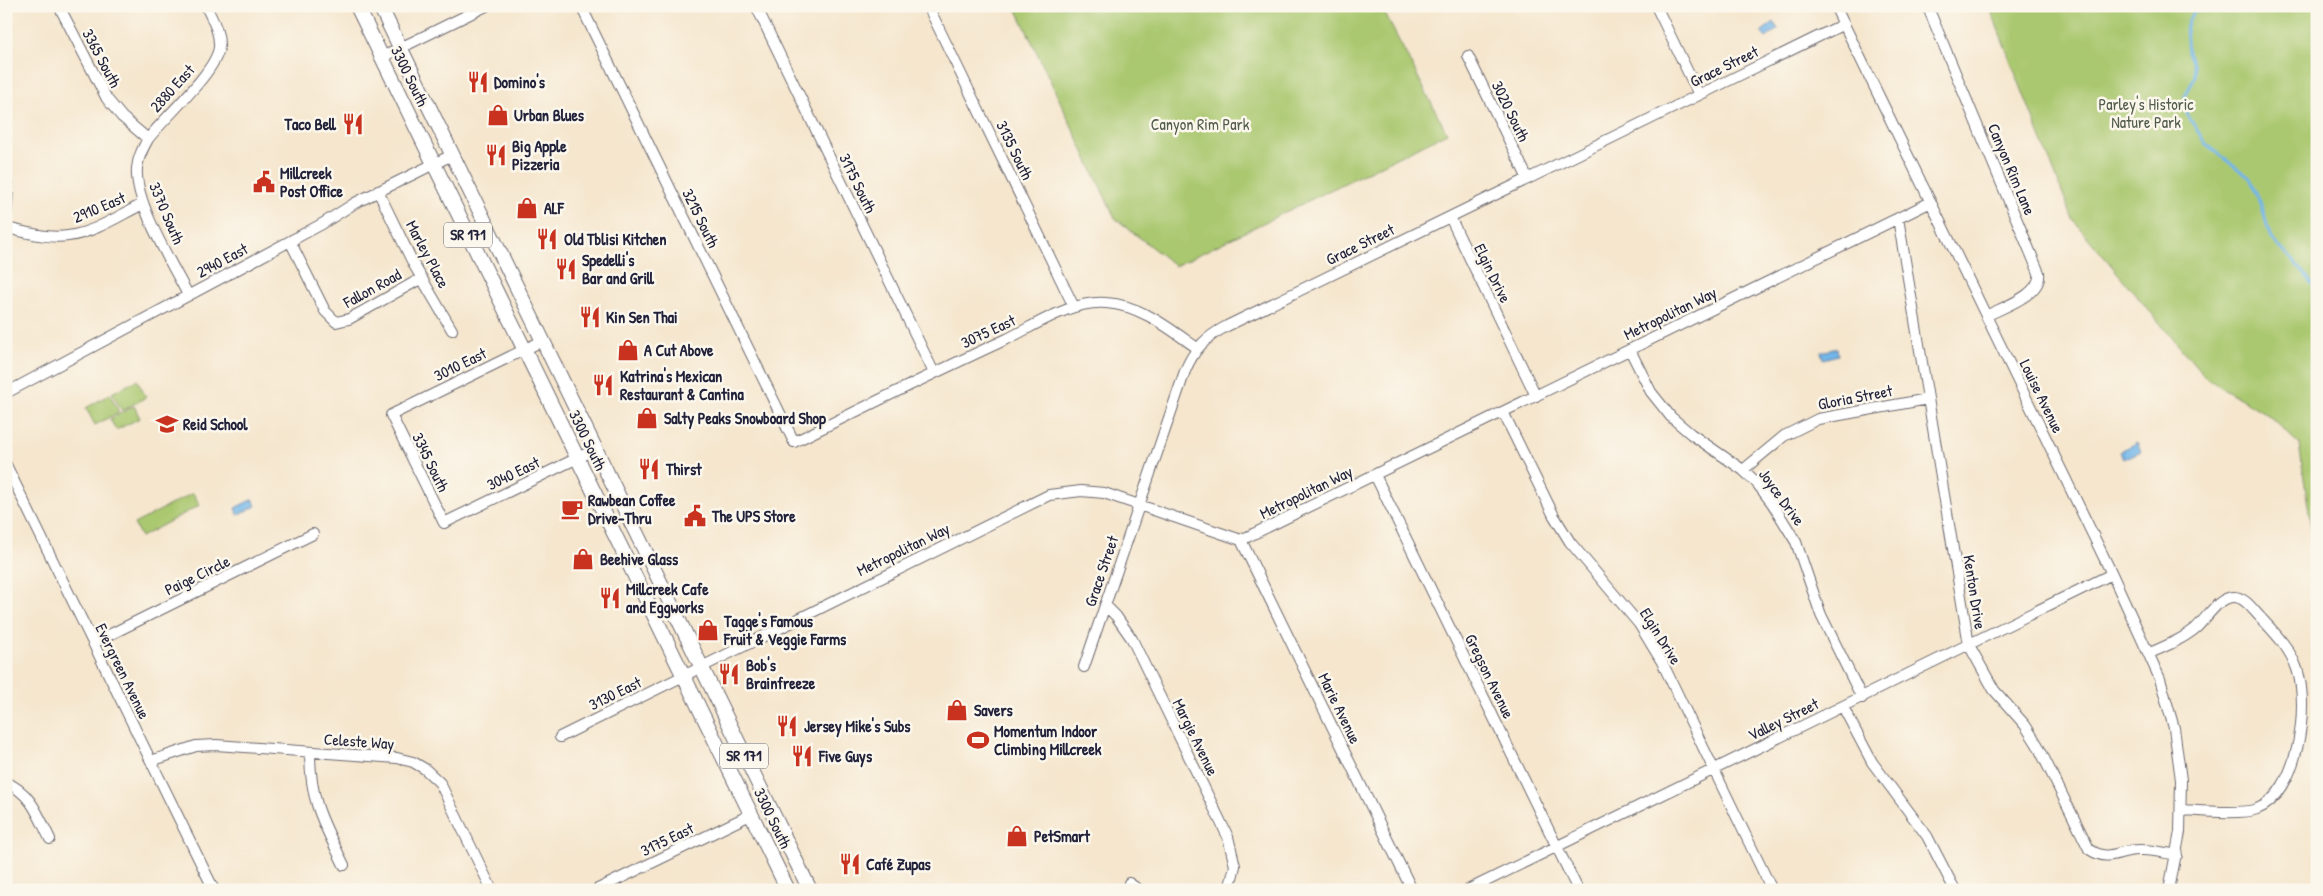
<svg xmlns="http://www.w3.org/2000/svg" width="2323" height="896" font-family="'Patrick Hand',sans-serif">
<style>
.green{fill:#aac86f;stroke:#667555}
.water{fill:#72b6e8;stroke:#4a6c92}
.lines{fill:none;stroke-linecap:round;stroke-linejoin:round}
.stream{stroke:#72b6e8;stroke-width:3}
.minor-casing{stroke:#6c676e;stroke-width:12}
.major-casing{stroke:#6c676e;stroke-width:16}
.minor{stroke:#fff;stroke-width:10}
.major{stroke:#fff;stroke-width:14}
.labels{text-anchor:middle;stroke-width:5;stroke-linejoin:round;paint-order:stroke}
.shield{fill:#fbf7ec;stroke:#636270;stroke-width:1}
.shield-label{font-size:15px;font-weight:bold;fill:#22223b}
.street-label{font-size:16px;fill:#22223b;stroke:#fbf7ec}
.poi-label{font-size:16px;font-weight:bold;fill:#22223b;stroke:#fbf7ec;text-anchor:start}
.park-label{font-size:16px;fill:#525c4d;stroke:#fbf7ec}
</style>
<rect width="100%" height="100%" fill="#fbf7ec"/>
<filter id="ink" filterUnits="userSpaceOnUse"><feTurbulence type="fractalNoise" baseFrequency=".02" numOctaves="2"/><feDisplacementMap in="SourceGraphic" scale="10" xChannelSelector="R" yChannelSelector="G"/><feConvolveMatrix kernelMatrix="1 2 1 2 8 2 1 2 1" color-interpolation-filters="sRGB"/></filter>
<filter id="wash" filterUnits="userSpaceOnUse"><feTurbulence type="fractalNoise" baseFrequency=".0096" numOctaves="4" result="noise"/><feDisplacementMap in="SourceGraphic" scale="20" xChannelSelector="R" yChannelSelector="G"/><feGaussianBlur stdDeviation="1.12" result="paint"/><feColorMatrix in="noise" values="0 0 0 0 0 0 0 0 0 0 0 0 0 0 0 0 0 1.4 0 .05"/><feComposite in="paint" operator="in"/></filter>
<g filter="url(#wash)">
<rect width="100%" height="100%" fill="#f5e6cd"/>
<path class="green" d="M1015 6H1381L1447 133 1175 266 1115 218Z
M1989 6H2317V568L2299 444 2268 415 2206 378 2073 220Z
M137 380 146 397 122 411 112 393Z
M110 394 119 412 95 425 86 408Z
M134 406 140 418 116 430 110 419Z
M193 493 200 505 141 537 134 524Z"/>
<path class="water" d="M1774 22 1778 29 1766 38 1761 32Z
M1837 348 1838 355 1823 359 1821 352Z
M2137 443 2141 451 2124 459 2120 451Z
M253 499 256 506 238 515 235 508Z"/>
<g class="lines">
<path class="stream" d="M2204 6 2192 13 2186 28 2188 53 2193 63 2195 76 2185 96 2187 114 2205 143 2250 178 2261 204 2271 239 2293 260 2317 289"/>
</g>
</g>
<g filter="url(#ink)">
<g class="lines">
<g class="minor-casing">
<path id="minor" d="M59 6 107 99 122 117 148 139
M581 6 794 442C865 407 935 372 1007 339 1036 325 1072 300 1106 303 1141 305 1170 329 1197 348
M756 6 934 373
M928 6 1074 307
M1656 6 1699 95
M1835 6 2112 574 2160 679 2174 728 2181 780 2180 832 2169 890
M1929 10 2039 273C2042 295 2003 307 1986 316
M1468 56 1528 179
M382 57 486 6
M6 180 8 191 6 217
M378 191 414 265 452 330
M1450 217 1536 396
M1898 218 1969 645 1994 690 2025 725 2037 744 2089 849C2109 863 2117 850 2138 850 2151 849 2165 853 2177 855
M6 228C26 232 48 239 68 236 94 233 120 215 143 204
M290 241 325 311 336 322 349 319 422 278
M188 295C172 264 134 202 137 168 138 157 143 148 148 139 164 118 217 71 219 47 220 32 212 19 206 6
M542 341 391 415 444 523 596 449
M1630 350 1651 392 1671 417 1691 434 1743 470 1756 482 1772 503 1796 542 1821 615 1862 698
M6 393 322 224 355 203 452 155
M1503 412 1554 516 1570 542 1639 624 1662 662 1772 890
M6 465 214 890
M1743 470 1784 436 1818 419 1928 399
M1375 475 1578 890
M1241 540 1412 890
M1105 605 1116 616 1132 639 1228 837 1235 866 1229 890
M93 643 313 534
M2150 653C2166 646 2183 639 2196 628 2207 618 2218 597 2234 597 2245 597 2253 610 2260 617 2275 633 2290 648 2297 669 2310 706 2298 794 2257 809 2242 815 2200 811 2182 810
M1084 667 1185 371C1194 349 1206 337 1227 326L1844 24
M1843 707 1872 762 1927 836 1955 890
M560 737 1049 495 1081 491 1104 493 1241 540 1931 202
M310 752C310 802 323 822 344 865
M151 761 196 746 216 745 397 758 413 762 425 769 440 783 492 890
M6 783C31 792 39 817 50 839
M1129 883 1139 890
M596 890 752 814
M1468 890 2112 574"/>
</g>
<g class="major-casing">
<path id="major" d="M357 6 788 890
M380 6 810 890"/>
</g>
<use href="#minor" class="minor"/>
<use href="#major" class="major"/>
</g>
</g>
<defs>
<g id="restaurant-bare" transform="scale(1.725)"><path d="M-5-6h1v4h1v-4h1v4h1v-4h1v5L-1.5 .5V6h-2V.5L-5-1ZM5-6V6H3V1.5H1.5Q1.5-4 5-6Z" fill="#c8321e" stroke="#fbf7ec" stroke-width="2.5" paint-order="stroke"/></g>
<g id="shop-bare" transform="scale(1.725)"><path d="M-5-2.5h2.3a2.7 3.5 0 0 1 5.4 0H5L5.5 6h-11ZM-1.5-2.5h3a1.5 2.3 0 0 0-3 0Z" fill="#c8321e" stroke="#fbf7ec" stroke-width="2.5" paint-order="stroke"/></g>
<g id="civic-bare" transform="scale(1.725)"><path d="M-.6-6.5H3V-4.5H.6V-3L4-1V1h2V6H-6V1h2V-1L-.6-3ZM-1.2 2.5V6h2.4V2.5Z" fill="#c8321e" stroke="#fbf7ec" stroke-width="2.5" paint-order="stroke"/></g>
<g id="school-bare" transform="scale(1.725)"><path d="M0-5L7-2L0 1L-7-2ZM-4 1L0 2.5L4 1V4Q0 6-4 4Z" fill="#c8321e" stroke="#fbf7ec" stroke-width="2.5" paint-order="stroke"/></g>
<g id="cafe-bare" transform="scale(1.725)"><path d="M-5.5-4.5H6V0H3Q3 3.5 0 3.5H-2.5Q-5.5 3.5-5.5 0ZM3-3.2v2h1.7v-2ZM-6 4.5H4V6H-6Z" fill="#c8321e" stroke="#fbf7ec" stroke-width="2.5" paint-order="stroke"/></g>
<g id="stadium-bare" transform="scale(1.725)"><path d="M0-5a6.5 5 0 1 0 0 10a6.5 5 0 1 0 0-10ZM-3.5-1.8h7v3.6h-7Z" fill="#c8321e" stroke="#fbf7ec" stroke-width="2.5" paint-order="stroke"/></g>
</defs>
<g fill-rule="evenodd">
<use href="#restaurant-bare" x="478" y="82"/>
<use href="#shop-bare" x="498" y="115"/>
<use href="#restaurant-bare" x="353" y="124"/>
<use href="#restaurant-bare" x="496" y="155"/>
<use href="#civic-bare" x="264" y="182"/>
<use href="#shop-bare" x="527" y="208"/>
<use href="#restaurant-bare" x="547" y="239"/>
<use href="#restaurant-bare" x="566" y="269"/>
<use href="#restaurant-bare" x="590" y="317"/>
<use href="#shop-bare" x="628" y="350"/>
<use href="#restaurant-bare" x="603" y="385"/>
<use href="#shop-bare" x="647" y="418"/>
<use href="#school-bare" x="167" y="424"/>
<use href="#restaurant-bare" x="649" y="469"/>
<use href="#cafe-bare" x="572" y="509"/>
<use href="#civic-bare" x="695" y="516"/>
<use href="#shop-bare" x="583" y="559"/>
<use href="#restaurant-bare" x="610" y="598"/>
<use href="#shop-bare" x="708" y="630"/>
<use href="#restaurant-bare" x="729" y="674"/>
<use href="#shop-bare" x="957" y="710"/>
<use href="#restaurant-bare" x="787" y="726"/>
<use href="#stadium-bare" x="978" y="740"/>
<use href="#restaurant-bare" x="802" y="756"/>
<use href="#shop-bare" x="1017" y="836"/>
<use href="#restaurant-bare" x="850" y="864"/>
</g>
<g class="labels">
<g class="shield">
<rect x="444" y="222.5" width="48" height="25" rx="4"/>
<rect x="720" y="743.5" width="48" height="25" rx="4"/>
</g>
<g class="shield-label">
<text x="468" y="240">SR 171</text>
<text x="744" y="761">SR 171</text>
</g>
<g class="street-label">
<text transform="translate(102 58) rotate(62)" y="6">3365 South</text>
<text transform="translate(1724 66) rotate(-26)" y="6">Grace Street</text>
<text transform="translate(410 76) rotate(64)" y="6">3300 South</text>
<text transform="translate(172 88) rotate(-48)" y="6">2880 East</text>
<text transform="translate(1511 111) rotate(64)" y="6">3020 South</text>
<text transform="translate(1015 150) rotate(64)" y="6">3135 South</text>
<text transform="translate(2012 169) rotate(67)" y="6">Canyon Rim Lane</text>
<text transform="translate(858 183) rotate(64)" y="6">3175 South</text>
<text transform="translate(99 207) rotate(-23)" y="6">2910 East</text>
<text transform="translate(167 213) rotate(67)" y="6">3370 South</text>
<text transform="translate(701 218) rotate(64)" y="6">3215 South</text>
<text transform="translate(1360 244) rotate(-26)" y="6">Grace Street</text>
<text transform="translate(428 254) rotate(62)" y="6">Marley Place</text>
<text transform="translate(222 260) rotate(-28)" y="6">2940 East</text>
<text transform="translate(1493 273) rotate(64)" y="6">Elgin Drive</text>
<text transform="translate(372 288) rotate(-29)" y="6">Fallon Road</text>
<text transform="translate(1670 313) rotate(-26)" y="6">Metropolitan Way</text>
<text transform="translate(988 331) rotate(-25)" y="6">3075 East</text>
<text transform="translate(460 364) rotate(-26)" y="6">3010 East</text>
<text transform="translate(2042 396) rotate(64)" y="6">Louise Avenue</text>
<text transform="translate(1855 397) rotate(-11)" y="6">Gloria Street</text>
<text transform="translate(588 440) rotate(64)" y="6">3300 South</text>
<text transform="translate(431 462) rotate(64)" y="6">3345 South</text>
<text transform="translate(513 473) rotate(-26)" y="6">3040 East</text>
<text transform="translate(1306 492) rotate(-26)" y="6">Metropolitan Way</text>
<text transform="translate(1782 497) rotate(54)" y="6">Joyce Drive</text>
<text transform="translate(903 549) rotate(-26)" y="6">Metropolitan Way</text>
<text transform="translate(1101 571) rotate(-71)" y="6">Grace Street</text>
<text transform="translate(197 575) rotate(-26)" y="6">Paige Circle</text>
<text transform="translate(1975 592) rotate(81)" y="6">Kenton Drive</text>
<text transform="translate(1661 636) rotate(58)" y="6">Elgin Drive</text>
<text transform="translate(123 671) rotate(64)" y="6">Evergreen Avenue</text>
<text transform="translate(1490 676) rotate(64)" y="6">Gregson Avenue</text>
<text transform="translate(615 693) rotate(-26)" y="6">3130 East</text>
<text transform="translate(1340 708) rotate(64)" y="6">Marie Avenue</text>
<text transform="translate(1783 719) rotate(-26)" y="6">Valley Street</text>
<text transform="translate(1196 737) rotate(64)" y="6">Margie Avenue</text>
<text transform="translate(359 741) rotate(4)" y="6">Celeste Way</text>
<text transform="translate(773 818) rotate(64)" y="6">3300 South</text>
<text transform="translate(667 839) rotate(-26)" y="6">3175 East</text>
</g>
<g class="poi-label">
<text x="494" y="88">Domino's</text>
<text x="514" y="121">Urban Blues</text>
<text x="336" y="130" text-anchor="end">Taco Bell</text>
<text x="512" y="152">Big Apple<tspan x="512" dy="18">Pizzeria</tspan></text>
<text x="280" y="179">Millcreek<tspan x="280" dy="18">Post Office</tspan></text>
<text x="544" y="214">ALF</text>
<text x="564" y="245">Old Tblisi Kitchen</text>
<text x="582" y="266">Spedelli's<tspan x="582" dy="18">Bar and Grill</tspan></text>
<text x="606" y="323">Kin Sen Thai</text>
<text x="644" y="356">A Cut Above</text>
<text x="620" y="382">Katrina's Mexican<tspan x="620" dy="18">Restaurant &amp; Cantina</tspan></text>
<text x="664" y="424">Salty Peaks Snowboard Shop</text>
<text x="183" y="430">Reid School</text>
<text x="666" y="475">Thirst</text>
<text x="588" y="506">Rawbean Coffee<tspan x="588" dy="18">Drive-Thru</tspan></text>
<text x="712" y="522">The UPS Store</text>
<text x="600" y="565">Beehive Glass</text>
<text x="626" y="595">Millcreek Cafe<tspan x="626" dy="18">and Eggworks</tspan></text>
<text x="724" y="627">Tagge's Famous<tspan x="724" dy="18">Fruit &amp; Veggie Farms</tspan></text>
<text x="746" y="671">Bob's<tspan x="746" dy="18">Brainfreeze</tspan></text>
<text x="974" y="716">Savers</text>
<text x="804" y="732">Jersey Mike's Subs</text>
<text x="994" y="737">Momentum Indoor<tspan x="994" dy="18">Climbing Millcreek</tspan></text>
<text x="819" y="762">Five Guys</text>
<text x="1034" y="842">PetSmart</text>
<text x="866" y="870">Café Zupas</text>
</g>
<g class="park-label">
<text x="2146" y="110">Parley's Historic<tspan x="2146" dy="18">Nature Park</tspan></text>
<text x="1200" y="130">Canyon Rim Park</text>
</g>
</g>
<rect width="2323" height="896" fill="none" stroke="#fbf7ec" stroke-width="25"/>
</svg>
